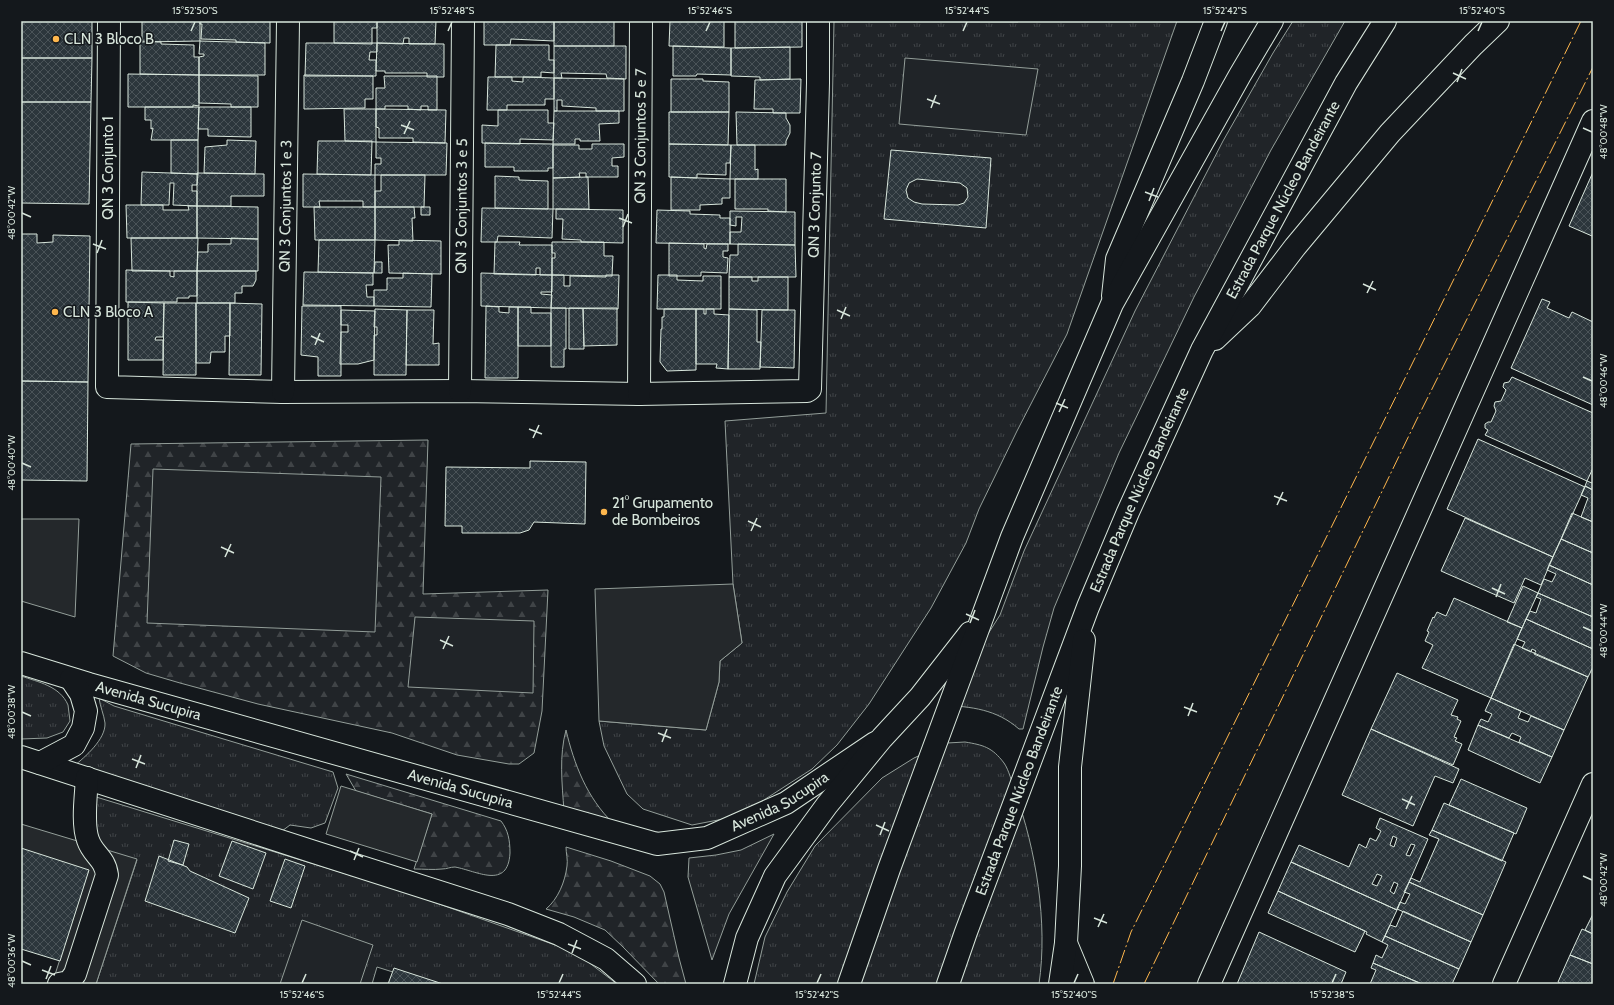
<svg xmlns="http://www.w3.org/2000/svg" width="1614" height="1005" font-family="Cabin,sans-serif">
<style>
.forest{fill:url(#forest-firs);stroke:#939e99}
.park{fill:url(#park-tufts);stroke:#939e99}
.pitch{fill:#202428;stroke:#939e99}
.parking{fill:#24282b;stroke:#939e99}
.building{fill:url(#building-cross-hatch);stroke:#d8e6dc;fill-rule:evenodd}
.lines{fill:none;stroke-linecap:round;stroke-linejoin:round}
.minor-casing{stroke:#d8e6dc;stroke-width:24}
.highway-casing{stroke:#d8e6dc;stroke-width:24}
.minor{stroke:#14181c;stroke-width:22}
.highway{stroke:#14181c;stroke-width:22}
.power{stroke:#ffb74d;stroke-width:1;stroke-dasharray:14 3 2 3;stroke-linecap:butt}
.ticks{fill:none;stroke:#d8e6dc;stroke-width:1.5}
.poi-dot{fill:#ffb74d;stroke:#14181c;stroke-width:1.5}
.labels{text-anchor:middle;stroke-width:3;stroke-linejoin:round;paint-order:stroke}
.poi-label{font-size:15px;fill:#d8e6dc;stroke:#14181c;text-anchor:start}
.street-label{font-size:15px;fill:#d8e6dc;stroke:#14181c}
.neatline{fill:none;stroke:#d8e6dc;stroke-width:1.5}
.ticks-label{font-size:10px;text-anchor:middle;fill:#d8e6dc}
</style>
<defs>
<pattern id="forest-firs" width="22" height="20" patternUnits="userSpaceOnUse"><rect width="22" height="20" fill="#202428"/><path d="M5 1l3.5 6h-7zM16 11l3.5 6h-7z" fill="#404447"/></pattern>
<pattern id="park-tufts" width="24" height="20" patternUnits="userSpaceOnUse"><rect width="24" height="20" fill="#202428"/><path d="M3 7l-1-3M5 7V3M7 7l1-3M15 17l-1-3M17 17v-4M19 17l1-3" fill="none" stroke="#404447"/></pattern>
<pattern id="building-cross-hatch" width="8" height="8" patternUnits="userSpaceOnUse"><rect width="8" height="8" fill="#2c363c"/><path d="M0 0l8 8M0 8l8-8" fill="none" stroke="#4a5358"/></pattern>
</defs>
<rect width="100%" height="100%" fill="#14181c"/>
<path class="forest" d="M428 440 423 594 548 590 542 711 534 753 519 764H509L457 755 392 733 258 704 180 683 146 673 113 656 131 444Z
M566 730C574 764 587 798 613 823L564 811C562 783 559 756 566 730Z
M346 774 501 821C508 830 510 840 510 853 508 890 477 871 455 867 450 867 447 869 442 869 433 870 424 869 414 869L432 814 356 791Z
M566 847 611 861 650 876 660 884 664 892 679 958 686 984H659L623 947 605 930 574 917 546 909C558 899 565 882 567 866 568 860 566 853 566 847Z"/>
<path class="park" d="M834 21 1018 22 1019 21H1177L1067 334 1017 431 979 509 966 543 931 608 869 704 837 745 812 769 739 816 692 825 643 809 627 794 604 746 599 721 706 730 719 682 720 661 742 643 733 584 725 421 826 413Z
M1293 21H1345L1271 150 1194 297 1119 453 1054 608 1043 647 1023 729H1019C996 709 972 707 943 705L1000 615 1024 551 1135 311 1223 141 1273 53Z
M21 676C38 682 60 686 68 705 69 710 69 716 70 721L63 732 47 738 21 739Z
M99 698 114 706 333 772 338 788 325 823 311 828 290 825 282 831 74 766C85 757 106 739 105 723 104 715 100 706 99 698Z
M965 742C983 745 992 747 1004 763 1009 770 1012 783 1015 792 1036 849 1048 923 1039 984H754L765 937 787 892 815 846 882 778 914 758 947 743Z
M93 796 408 893 575 952 617 984H431L377 967 372 984H96L137 860 80 843Z
M774 834 729 914 712 960 688 877 689 858 716 855 741 850Z"/>
<path class="pitch" d="M905 58 1038 69 1026 135 899 124Z
M153 469 381 477 375 632 147 623Z
M415 617 534 621 533 693 408 687Z
M302 920 373 945 360 984H280Z"/>
<path class="parking" d="M21 519H79L75 617 21 601Z
M733 584 742 643 720 661 719 682 706 730 599 721 595 589Z
M341 786 432 814 417 862 326 834Z
M21 824 137 859 96 984H52L88 872 21 850Z"/>
<path class="building" d="M21 21H92V58H21Z
M142 21H200V41L142 42Z
M200 21H270V43L236 42V40L201 39 202 24H200Z
M334 21H377V28H372V44L334 43Z
M377 21H436L435 44H409V38H404L403 44 377 43Z
M484 21H554V41L511 39 510 45H484Z
M554 21H614V46H554Z
M670 21H724V47L669 46Z
M735 21H802V47L735 48Z
M140 41 161 42V44L194 45V57H199V75L140 74Z
M200 41 265 43V75H199V57L204 56V54H199Z
M306 43H377V52H370L369 60H376V76H305Z
M377 43 444 44V77H427V73H385V71H376Z
M496 45H549V60H554V73L541 72V77H495Z
M554 46H626V79L607 78 606 74 561 73 562 78H554Z
M673 46 731 48V75L697 74 696 76H673Z
M790 47V79L760 80V77L731 76V48Z
M21 58H92L91 102H21Z
M128 74 199 75V106L193 105V107H128Z
M199 75 258 76V107H231V104L199 103Z
M304 75 373 76V99H365V108L304 109Z
M384 76H437V110H428V106H421V110L408 109V106H385V109H376V88H385Z
M488 77H512V81L523 82V77L554 78V99H545V105H507V110H487Z
M554 78 624 79V111H596V108L562 106V100H557V111H554Z
M671 79H703V81L729 82V112H671Z
M801 79 800 113H773V109H754L755 80Z
M21 102H91L89 204 21 203Z
M145 107H199L198 140H151L153 128 151 129V120H145Z
M199 107H251V137L208 136V129H198Z
M344 109H376V142L345 141Z
M376 109 446 110 445 143 413 142V138H379V128L376 127Z
M498 110H548V123H554L553 140 520 139V144L482 143V125L498 126Z
M554 111H619V123L599 124 600 141H580V139H575V144H553Z
M669 112H729L728 145 669 144Z
M736 112 786 113V118L790 125V133L786 141V145H737Z
M171 140H198V174L171 173Z
M227 140 256 141 255 174 204 173 205 147 227 145Z
M318 141H372L371 175 317 174Z
M376 142 447 143 446 175H375V164H381V158H376Z
M485 143 553 144V168H548V171H514V167H485Z
M592 144H624V157L612 158V166H618V177H586V173H579L580 177 553 178V145H579V149H592Z
M669 144 731 145 730 163H726V175L697 174V178L669 177Z
M731 145H755V170L758 169V179H730Z
M891 150 991 158 986 228 884 219ZM917 179 960 183 967 188 968 197 964 203 958 205 922 204 914 202 908 198 906 190 909 183Z
M142 172 198 174 197 185H192V191H197V206L173 205 174 183H170L169 205H141Z
M1593 172V235L1592 236 1569 226Z
M197 173 264 174V196H231V206H197Z
M303 174 375 175V207H363V201H319L320 207H303Z
M381 175H425L424 207H375V191H381Z
M495 176 519 177V180L548 181V209L495 208Z
M588 177 589 209H553V178Z
M671 177 730 179V198H722V204L700 205V210H671Z
M735 179H786V212L768 211V209H735Z
M126 205H163V210H189L188 206H197V238H127Z
M197 206 258 207V239L197 238Z
M314 207H375V240H315Z
M375 207H414L415 218H412L413 241 375 240Z
M421 207H430V215H421Z
M482 208 553 209 552 238 498 236 497 242H481Z
M556 209 623 210V243L581 242V240L562 239 563 219H556Z
M657 210 690 211V214L720 215V218H730V244L656 243Z
M730 211 795 212V245L730 244V232H741L742 217H736V226L730 225Z
M21 234H37V243L53 242V235L90 236 88 382 21 381Z
M131 238H198L197 271H132Z
M231 238 258 239V271H197L198 252H208V244H231Z
M319 240H375L374 273 318 272Z
M399 240 441 241V274L389 273 388 245H399Z
M495 242H520L519 245H552V275H540V268H536V275L494 274Z
M552 242H604V256H613L612 276 552 275V258H555V253H552Z
M669 243 704 244V248L706 249 707 244H728V251H723V257L728 258 727 273 701 272V276H669Z
M738 244 795 245 796 277H729L730 255H738Z
M375 262H382V273H374Z
M126 270 170 271V276L174 277V271H197V296H189V298H177V302H126Z
M197 271H256V280L253 286H242V293H235V303H197Z
M304 272 373 273V285H366L367 297H374V306L303 305Z
M403 273 432 274 431 307 374 306V290H387V278H403Z
M481 273 552 275V292H541V294L552 295 551 308 481 306Z
M552 275H564V286H570V276L606 277V275H619L618 309 551 308Z
M658 275H677V280L703 281V276H721V309H657Z
M729 277H752V281H758V277H788V310L729 309Z
M1542 299 1550 302 1547 308 1569 318 1572 312 1593 322V405L1511 368Z
M128 302 164 303 163 337H156L155 340H163V360H128Z
M164 303H196V375H163Z
M196 303H230V336H225V352H211L210 363H196Z
M230 303 262 304 261 375H229Z
M302 306H341V376H318V357L301 355Z
M486 306 499 307V312L509 313V307H518V378H485Z
M518 307H531V313H551V346H518Z
M551 308H566V349H564V367H551Z
M569 308H583L584 349H569Z
M583 308H617V345L584 346Z
M375 309 407 310 406 375H374V335H377V327H374Z
M664 309H696V370L667 371 660 362 661 329H662V317H664Z
M696 309H704V314H706V309H714V314L729 315 728 369 716 368 717 364H696Z
M729 309 757 310V342H761L760 369H728Z
M341 310 375 311 374 360 358 364H340L341 332H348V325H341Z
M407 310H434L433 344 439 343V365H406Z
M762 310H795L794 368 760 367Z
M1512 377 1593 413V468L1587 481 1485 435 1488 430 1485 428V424L1488 422H1491L1496 411 1494 406 1495 402 1501 401 1506 390 1503 387 1504 383 1509 382Z
M21 381 88 382 87 481 21 480Z
M1478 439 1585 487 1553 557 1447 509Z
M530 461 586 462 585 524 534 522 529 530 520 533H462V526H445L446 467 530 468Z
M1587 481 1592 483 1593 481V490L1585 486Z
M1585 486 1593 490V522L1581 517 1588 498 1581 495Z
M1572 513 1593 522V553L1561 539Z
M1465 518 1553 557 1541 585 1525 578 1514 603 1441 571Z
M1561 539 1593 553V585L1549 565Z
M1549 565 1593 585V617L1538 593 1544 579 1552 582 1556 574 1547 570Z
M1523 586 1538 593 1522 628 1507 622Z
M1538 593 1593 617V649L1526 619 1530 611 1536 613 1541 599 1536 597Z
M1454 598 1522 628 1491 698 1422 668 1433 645 1425 641 1429 632 1427 631 1433 617 1434 618 1437 612 1446 616Z
M1526 619 1593 649V667L1588 677 1534 654 1536 651 1532 649 1531 652 1522 648 1525 642 1517 639Z
M1514 644 1588 677 1564 730 1491 698Z
M1397 673 1458 700 1451 715 1458 717 1457 719 1461 721 1454 737 1457 738 1455 741 1462 744 1453 765 1371 729Z
M1491 698 1521 711 1518 718 1528 722 1531 716 1564 730 1552 757 1519 742 1521 737 1512 733 1509 738 1478 725 1481 719 1488 722 1492 714 1485 711Z
M1478 725 1552 757 1540 783 1468 750Z
M1371 729 1459 769 1453 783 1435 776 1413 826 1342 795Z
M1461 779 1527 808 1516 834 1449 805Z
M1444 803 1514 833 1502 861 1432 830Z
M1380 818 1428 839 1397 910 1291 862 1299 845 1349 867 1359 844 1366 848 1370 838 1376 841 1381 831 1376 828ZM1393 836 1397 838 1394 847 1390 845ZM1411 844 1415 845 1410 856 1406 855ZM1377 874 1382 876 1377 886 1372 884ZM1394 882 1398 884 1394 894 1390 891Z
M1432 830 1506 862 1483 915 1409 882 1411 878 1420 882 1439 839 1429 835Z
M174 840 189 844 183 865 168 861Z
M232 841 266 853 253 889 219 876Z
M21 848 89 870 60 961 21 949Z
M159 856 187 867 190 871 249 898 235 933 145 901Z
M285 859 305 866 291 908 270 901Z
M1291 862 1397 910 1382 942 1366 934 1367 932 1278 891Z
M1409 882 1483 915 1471 942 1397 909 1400 902 1405 904 1410 894 1404 892Z
M1278 891 1365 931 1355 952 1268 913Z
M1403 911 1471 942 1459 969 1385 936 1390 925 1396 927Z
M1593 914V934L1585 930Z
M1582 929 1593 934V964L1570 955Z
M1259 932 1346 972 1341 984H1237Z
M1385 936 1459 969 1452 984H1422L1373 963 1376 955 1382 958 1388 945 1382 942Z
M1570 955 1593 964V984L1562 983V984L1558 982Z
M1373 963 1422 984H1370L1376 970 1371 968Z
M394 968 443 984H388Z"/>
<g class="lines">
<g class="minor-casing">
<g id="minor">
<path id="s1" d="M109 21 107 387 283 392 460 391 639 394 807 391 810 389 818 83V21"/>
<path id="s2" d="M460 391 463 21"/>
<path id="s3" d="M283 392 288 21"/>
<path id="s4" d="M639 394 641 21"/>
<path id="s5" d="M21 663 89 684 657 844 707 838 786 803 875 743"/>
<path d="M21 757 311 851 508 914 559 934 606 959 635 984"/>
<path d="M40 763 74 745 83 728 86 711 81 694 71 679"/>
<path d="M1066 943 1083 984"/>
<path d="M59 984 69 982 75 974 107 875C105 858 93 855 88 840 82 824 86 796 87 778"/>
<path d="M1209 984 1593 121"/>
<path d="M1504 984 1593 784"/>
</g>
</g>
<g class="highway-casing">
<g id="highway">
<path d="M1113 296 1117 259 1193 81 1216 21"/>
<path d="M1215 339 1250 306 1295 247 1390 133 1473 45 1498 21"/>
<path d="M735 984 747 938 775 876 827 805 882 738 920 697 970 633"/>
<path d="M849 984 889 869 1012 537 1112 304 1240 75 1272 21"/>
<path id="s6" d="M948 984 966 932 1088 607 1128 512 1202 350 1346 83 1385 21"/>
<path d="M1060 984 1066 943 1070 866V767L1084 640"/>
</g>
</g>
<use href="#minor" class="minor"/>
<use href="#highway" class="highway"/>
<path class="power" d="M1113 984 1131 932 1417 354 1581 21
M1144 984 1416 421 1593 67"/>
</g>
<path class="ticks" d="M191 31 195 22M448 31 452 22M706 31 710 22M963 31 967 22M1221 31 1225 22M1478 31 1482 22M1453 73 1466 79M1457 82 1462 69M927 99 940 104M931 108 936 95M401 125 414 130M1583 128 1592 132M404 134 410 121M1145 192 1158 197M1149 201 1154 188M22 213 31 217M619 218 632 223M623 227 628 214M93 244 106 249M97 253 102 240M1363 284 1376 290M1367 293 1373 281M837 310 850 316M841 319 846 307M311 336 324 342M315 345 320 333M1583 377 1592 381M1056 403 1068 408M1059 412 1065 399M529 429 542 434M533 438 539 425M22 463 31 467M1274 496 1287 501M1277 505 1283 492M748 521 761 527M751 531 757 518M221 547 234 553M225 557 231 544M1492 588 1505 594M1496 597 1501 584M966 614 979 620M970 623 975 610M1583 627 1592 631M440 640 453 646M443 649 449 636M1184 707 1197 712M22 712 31 716M1188 716 1193 703M658 733 671 738M662 742 667 729M132 759 145 764M136 768 141 755M1402 799 1415 805M1406 809 1412 796M876 825 889 831M880 835 885 822M350 851 363 857M354 860 359 848M1583 876 1592 880M1094 918 1107 923M1098 927 1104 914M568 944 581 949M572 953 577 940M22 961 31 965M42 970 55 975M46 979 51 966M302 983 306 974M559 983 563 974M817 983 821 974M1074 983 1078 974M1332 983 1336 974"/>
<g class="poi-dot">
<circle cx="56" cy="39" r="4"/>
<circle cx="55" cy="312" r="4"/>
<circle cx="604" cy="512" r="4"/>
</g>
<g class="labels">
<g class="poi-label">
<text x="64" y="44">CLN 3 Bloco B</text>
<text x="63" y="317">CLN 3 Bloco A</text>
<text x="612" y="508">21° Grupamento<tspan x="612" dy="17">de Bombeiros</tspan></text>
</g>
<g class="street-label">
<text dy="5" stroke="none"><textPath href="#s4" startOffset="258">QN 3 Conjuntos 5 e 7</textPath></text>
<text transform="translate(108 168) rotate(-90)" y="5">QN 3 Conjunto 1</text>
<text dy="5" stroke="none"><textPath href="#s6" startOffset="854">Estrada Parque Núcleo Bandeirante</textPath></text>
<text dy="5" stroke="none"><textPath href="#s1" startOffset="1254">QN 3 Conjunto 7</textPath></text>
<text dy="5" stroke="none"><textPath href="#s3" startOffset="186">QN 3 Conjuntos 1 e 3</textPath></text>
<text dy="5" stroke="none"><textPath href="#s2" startOffset="185">QN 3 Conjuntos 3 e 5</textPath></text>
<text dy="5" stroke="none"><textPath href="#s6" startOffset="530">Estrada Parque Núcleo Bandeirante</textPath></text>
<text dy="5" stroke="none"><textPath href="#s5" startOffset="133">Avenida Sucupira</textPath></text>
<text dy="5" stroke="none"><textPath href="#s5" startOffset="457">Avenida Sucupira</textPath></text>
<text dy="5" stroke="none"><textPath href="#s6" startOffset="206">Estrada Parque Núcleo Bandeirante</textPath></text>
<text dy="5" stroke="none"><textPath href="#s5" startOffset="793">Avenida Sucupira</textPath></text>
</g>
</g>
<rect width="1614" height="1005" fill="none" stroke="#14181c" stroke-width="44"/>
<rect x="22" y="22" width="1570" height="961" class="neatline"/>
<g class="ticks-label">
<text x="195" y="14">15°52'50"S</text>
<text x="452" y="14">15°52'48"S</text>
<text x="710" y="14">15°52'46"S</text>
<text x="967" y="14">15°52'44"S</text>
<text x="1225" y="14">15°52'42"S</text>
<text x="1482" y="14">15°52'40"S</text>
<text transform="translate(1603 132) rotate(-90)" y="4">48°00'48"W</text>
<text transform="translate(11 213) rotate(-90)" y="4">48°00'42"W</text>
<text transform="translate(1603 381) rotate(-90)" y="4">48°00'46"W</text>
<text transform="translate(11 463) rotate(-90)" y="4">48°00'40"W</text>
<text transform="translate(1603 631) rotate(-90)" y="4">48°00'44"W</text>
<text transform="translate(11 712) rotate(-90)" y="4">48°00'38"W</text>
<text transform="translate(1603 880) rotate(-90)" y="4">48°00'42"W</text>
<text transform="translate(11 961) rotate(-90)" y="4">48°00'36"W</text>
<text x="302" y="998">15°52'46"S</text>
<text x="559" y="998">15°52'44"S</text>
<text x="817" y="998">15°52'42"S</text>
<text x="1074" y="998">15°52'40"S</text>
<text x="1332" y="998">15°52'38"S</text>
</g>
</svg>
